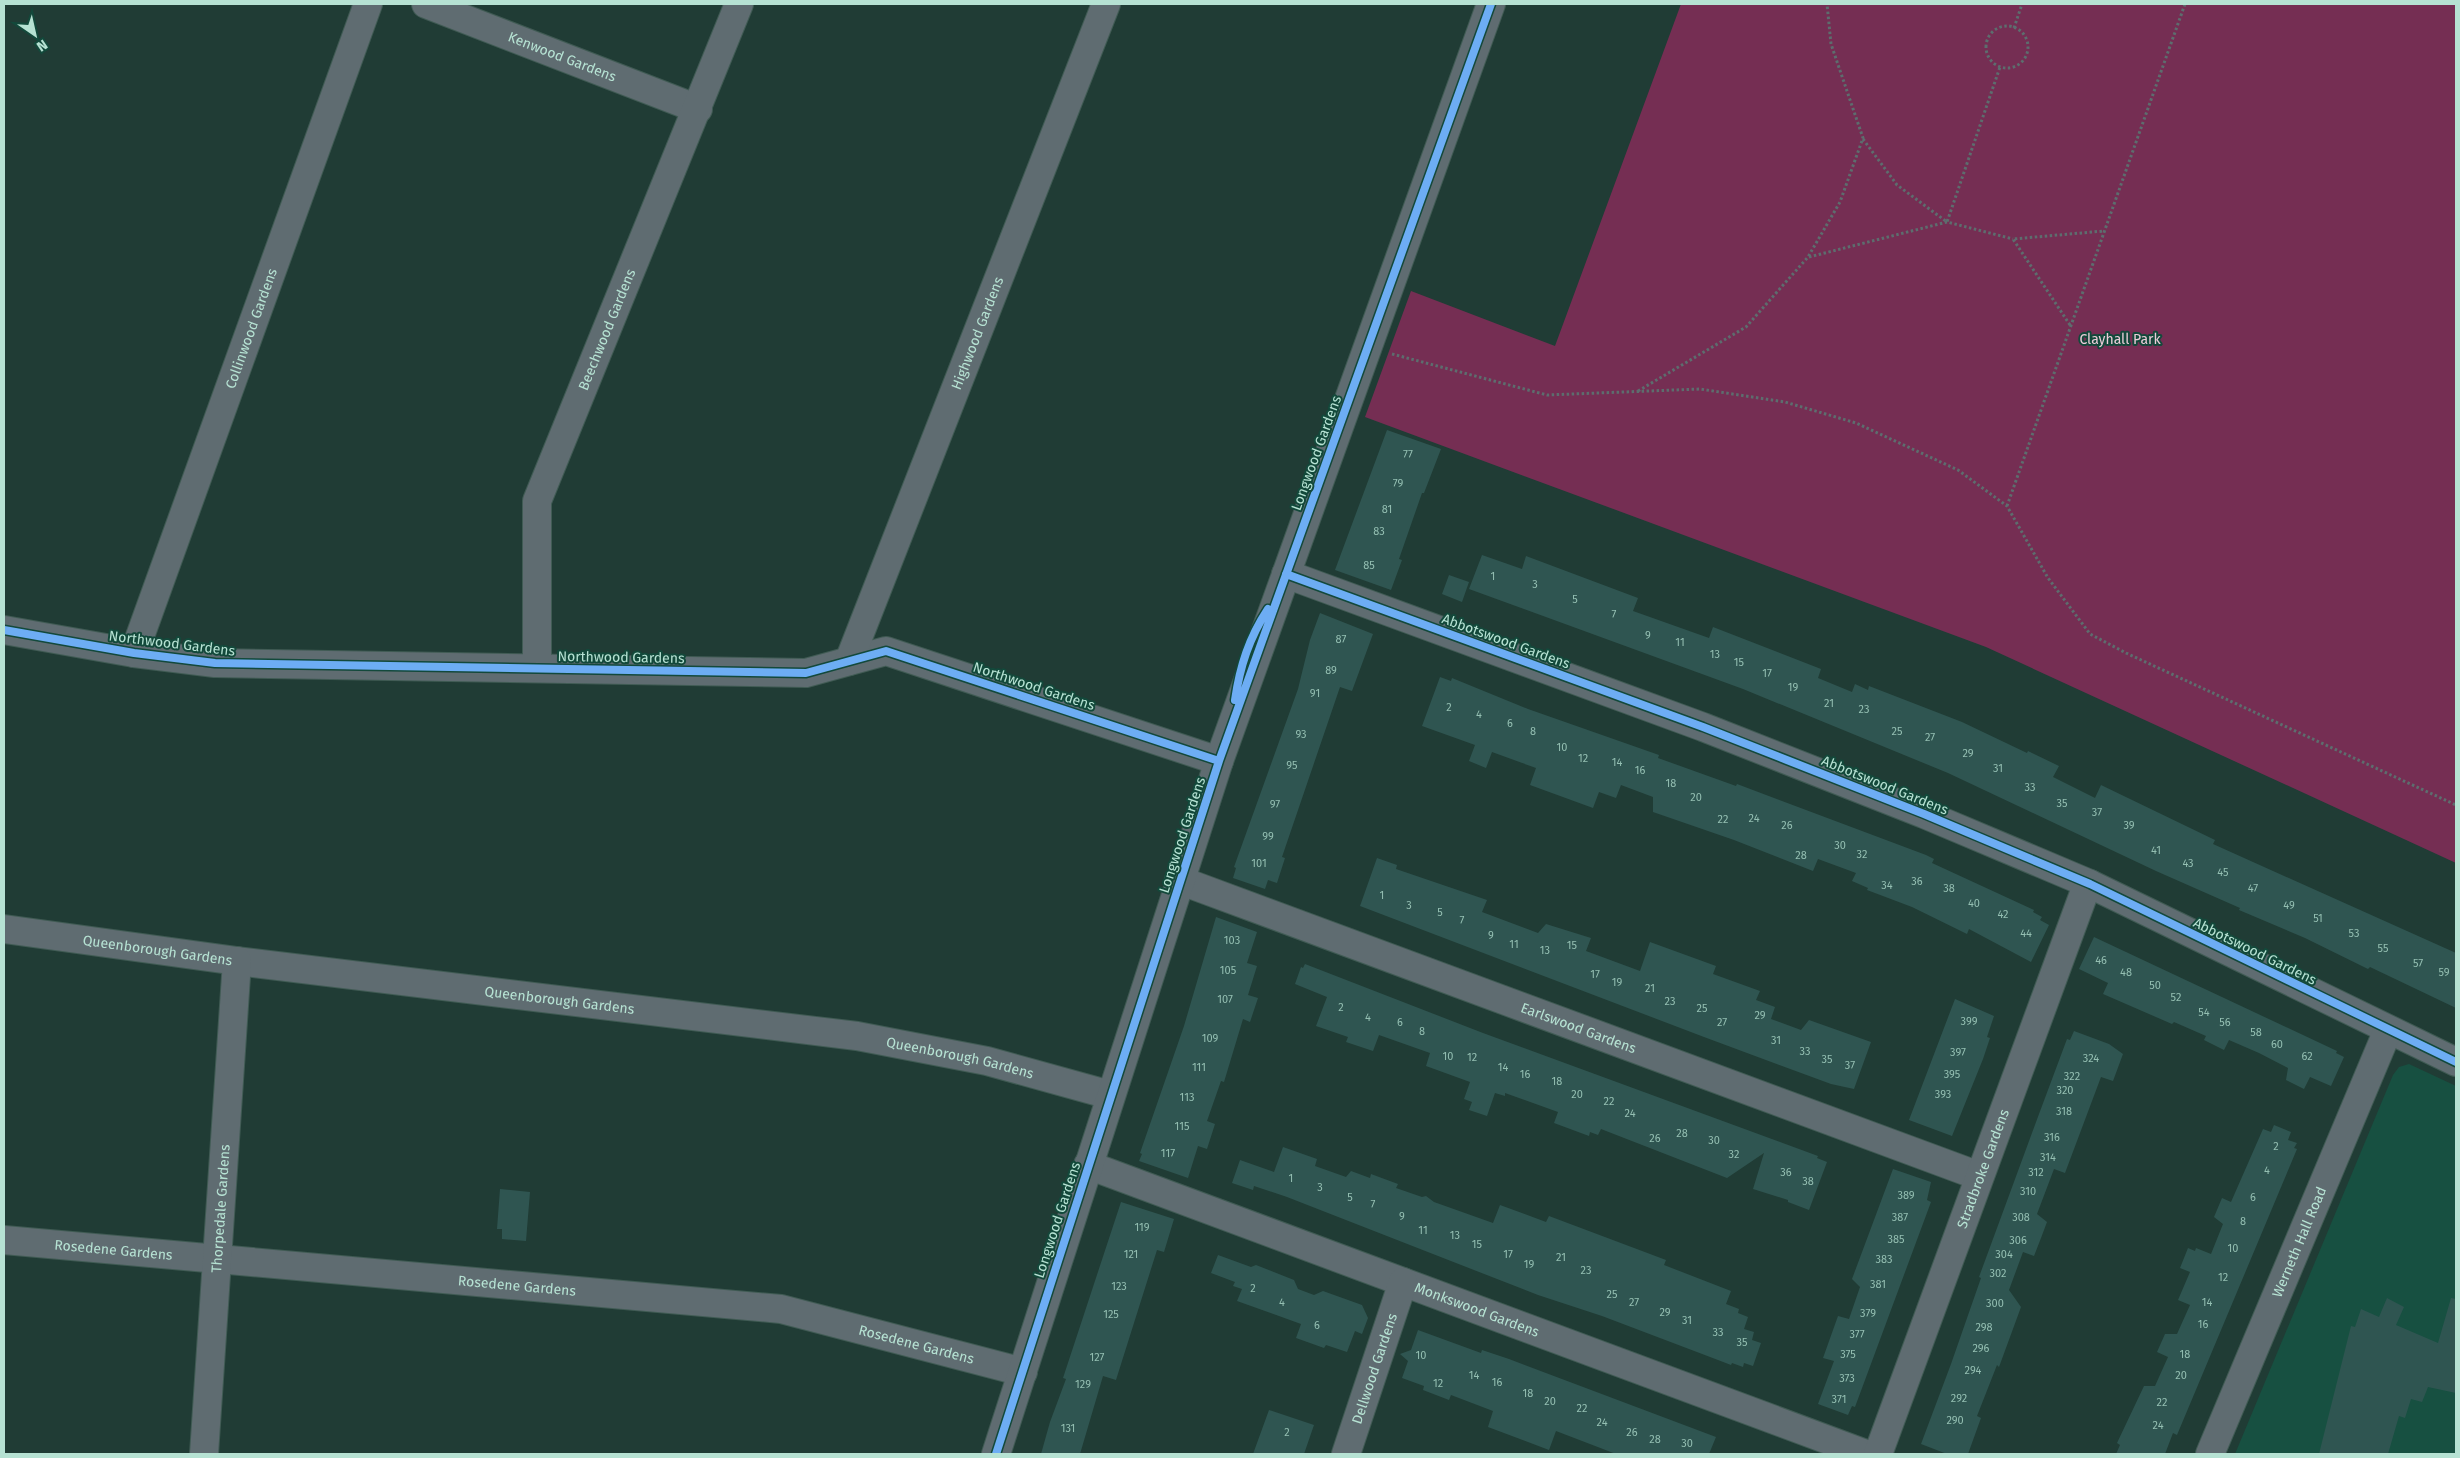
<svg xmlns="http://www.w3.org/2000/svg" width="2460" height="1458" font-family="'Fira Sans',sans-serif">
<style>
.built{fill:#175041}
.green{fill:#752e53}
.building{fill:#2f5551}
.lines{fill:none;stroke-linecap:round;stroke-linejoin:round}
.minor-casing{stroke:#405b54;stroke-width:30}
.path{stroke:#5d6d6e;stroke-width:3;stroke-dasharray:2.5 2.5;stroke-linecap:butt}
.minor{stroke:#5f6c71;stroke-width:28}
.cycleway-casing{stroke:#13493b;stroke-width:11}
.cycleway{stroke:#6dadf4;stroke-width:8}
.labels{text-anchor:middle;stroke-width:4;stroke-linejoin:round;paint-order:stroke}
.number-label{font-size:11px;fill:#94bfb2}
.street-label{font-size:14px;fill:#b6e2d3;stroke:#13493b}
.park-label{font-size:14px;fill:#eccdd9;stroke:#13493b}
</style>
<rect width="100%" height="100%" fill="#203c35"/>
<path class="built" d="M2409 1064 2456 1086V1454H2235L2393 1075 2399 1067Z"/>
<path class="green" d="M1681 4H2456V863L1986 647 1365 417 1411 291 1555 346Z"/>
<path class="building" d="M1387 430 1441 449 1424 493H1422L1399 559 1402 560 1391 590 1335 570Z
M1482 555 1522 569 1526 556 1638 598 1633 611 1709 638 1713 627 1821 669 1818 678 1852 692 1855 684 1868 690 1869 686 1962 722 2027 753 2028 751 2059 766 2053 777 2095 798 2101 785 2215 840 2213 844 2456 953V1008L2370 967 2368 969 2305 938 2239 910 2240 908 2156 871 1948 773 1743 689 1469 589Z
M1449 575 1469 582 1462 602 1442 594Z
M1320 613 1373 634 1352 691 1340 687 1282 857 1285 858 1277 883 1268 880 1265 889 1233 878 1236 868 1234 867 1298 689 1310 640Z
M1440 677 1451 681 1452 678 1528 709 1659 755 1658 758 1736 786 1737 784 1926 855 1934 859 1932 863 2034 910 2033 912 2042 917 2040 920 2049 925 2031 962 1969 929 1967 934 1912 907 1867 890 1868 888 1852 881 1856 873 1818 859 1813 871 1734 840 1653 812V797L1621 785 1616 798 1599 792 1593 808 1530 785 1536 768 1492 752 1486 768 1469 761 1475 745 1422 726Z
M1377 858 1397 865 1396 869 1487 900 1482 912 1538 933 1546 924 1591 938 1586 951 1640 971 1650 942 1716 966 1713 974 1760 991 1756 1000 1775 1007 1771 1019 1801 1030 1809 1020 1871 1042 1854 1089 1831 1084 1704 1037 1360 906Z
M1216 917 1257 932 1247 963 1257 966 1248 995 1258 998 1250 1022 1243 1019 1224 1082 1221 1081 1207 1121 1215 1124 1207 1149 1198 1146 1188 1178 1139 1161 1142 1154 1140 1153 1184 1026Z
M2094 937 2337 1051 2336 1053 2344 1057 2331 1086 2310 1077 2304 1089 2286 1080 2288 1068 2259 1053 2229 1040 2224 1050 2204 1040 2206 1036 2174 1022 2172 1024 2103 994 2108 983 2079 969Z
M1305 964 1483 1033 1818 1156 1817 1158 1827 1162 1809 1210 1788 1202V1200L1753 1189 1764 1153 1727 1178 1601 1129 1598 1135 1590 1132 1589 1136 1554 1123 1558 1112 1505 1093V1096L1495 1093 1487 1116 1469 1110 1472 1102 1464 1099 1470 1082 1426 1066 1430 1053 1379 1035 1373 1051 1346 1042 1348 1037 1316 1026 1327 997 1295 984 1301 967 1303 968Z
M1955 999 1994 1016 1987 1037 1990 1038 1983 1059 1952 1136 1909 1120Z
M2074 1031 2109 1044 2123 1054 2113 1081 2101 1077 2065 1173 2054 1169 2037 1214 2047 1222 2041 1238 2034 1256 2023 1252 2009 1290 2021 1307 1999 1367 1997 1365 1977 1416 1981 1418 1968 1454H1947L1921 1444 1951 1364 1981 1278 1979 1277 2039 1114 2067 1039 2070 1040Z
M2274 1125 2291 1132 2288 1140 2297 1143 2294 1148 2297 1149 2177 1435 2173 1433 2165 1454H2116L2120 1445 2117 1443 2144 1386H2155L2168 1357 2157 1352 2165 1334H2177L2190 1305 2178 1300 2190 1272 2180 1268 2188 1248 2195 1251 2196 1248 2211 1254 2223 1224 2214 1217 2222 1198 2231 1202 2263 1129 2271 1132Z
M1283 1147 1317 1159 1315 1166 1346 1177 1351 1171 1370 1178 1371 1174 1398 1184 1396 1188 1422 1197 1426 1196 1434 1202 1493 1223 1500 1205 1546 1222 1549 1216 1666 1260 1664 1265 1731 1291 1726 1304 1739 1309 1738 1313 1748 1317 1744 1329 1754 1332 1752 1340 1761 1343 1753 1366 1744 1363 1743 1367 1732 1363 1731 1365 1718 1360 1602 1316 1538 1295 1287 1197 1254 1186 1253 1190 1232 1183 1240 1160 1274 1172Z
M1893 1169 1931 1182 1927 1200 1931 1202 1855 1407 1852 1406 1848 1415 1818 1404 1834 1361 1823 1358 1838 1316 1849 1319 1860 1287 1852 1279Z
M500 1189 530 1192 526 1241 502 1239V1229H497Z
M1121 1202 1174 1219 1164 1252 1157 1250 1116 1380 1103 1376 1080 1454H1041L1050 1422 1066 1379 1063 1378Z
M1218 1255 1251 1267 1256 1265 1294 1280 1298 1289 1314 1295 1323 1291 1362 1305 1368 1318 1362 1334 1355 1331 1347 1352 1326 1345 1324 1348 1296 1338 1301 1324 1237 1301 1242 1289 1233 1286 1235 1282 1211 1273Z
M2387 1298 2404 1307 2396 1325 2438 1343 2451 1298 2456 1299V1393L2428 1387 2422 1402 2411 1399 2405 1418 2399 1416 2388 1454H2319L2351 1326 2355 1327 2361 1309 2379 1317Z
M1418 1330 1481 1353 1482 1350 1509 1359 1716 1437 1709 1454H1616L1556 1431 1549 1450 1488 1427 1493 1411 1451 1395 1449 1400 1423 1390 1424 1386 1402 1378 1408 1361 1400 1354 1411 1350Z
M1269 1410 1314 1425 1304 1454H1253Z"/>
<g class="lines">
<g class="minor-casing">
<g id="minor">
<path id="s1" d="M426 4 698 109"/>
<path d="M1286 574 1703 727 1924 814 2090 884 2456 1062"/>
<path d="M4 630 134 653 215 663 806 673 886 651 1219 761"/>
<path id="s2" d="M134 653 368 4"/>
<path id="s3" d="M849 661 1106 4"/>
<path id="s4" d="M537 667V501L739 4"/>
<path id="s5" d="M1179 880 1979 1176"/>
<path id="s6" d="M4 929 237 961 857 1036 987 1061 1110 1095"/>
<path id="s7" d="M1088 1165 1866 1454"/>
<path id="s8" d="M4 1240 781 1309 1023 1372"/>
<path id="s9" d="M204 1454 237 961"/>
<path d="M996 1454 1219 761 1491 4"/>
<path id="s10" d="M1346 1454 1403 1282"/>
<path id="s11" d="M1878 1454 2083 896 2090 884"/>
<path id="s12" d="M2210 1454 2388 1030"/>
</g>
</g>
<path class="path" d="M1986 47a21 21 0 1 1 42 0a21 21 0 1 1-42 0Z
M2014 28 2022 4
M1863 139 1897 185 1947 222 2000 67
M1809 257 1947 222 2013 239
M2070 325 2013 239 2104 231
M1392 354 1547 395 1700 389 1785 402 1856 423 1958 470 2007 506 2048 578 2090 634 2126 653 2456 805
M1638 391 1746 327 1808 257 1840 202 1863 138 1831 44 1827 4
M2007 506 2185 4"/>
<use href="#minor" class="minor"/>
<g class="cycleway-casing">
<path id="cycleway" d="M1286 574 1703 727 1924 814 2090 884 2456 1062
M4 630 134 653 215 663 806 673 886 651 1219 761
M1235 700C1240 666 1249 638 1268 609
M996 1454 1219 761 1491 4"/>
</g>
<use href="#cycleway" class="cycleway"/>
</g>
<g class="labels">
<g class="number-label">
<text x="1408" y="458">77</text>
<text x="1398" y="487">79</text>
<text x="1387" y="513">81</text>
<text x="1379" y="535">83</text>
<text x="1369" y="569">85</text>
<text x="1493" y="580">1</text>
<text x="1535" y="588">3</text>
<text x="1575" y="603">5</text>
<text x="1614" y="618">7</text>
<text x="1648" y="639">9</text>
<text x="1341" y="643">87</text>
<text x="1680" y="646">11</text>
<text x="1715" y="658">13</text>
<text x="1739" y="666">15</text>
<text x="1331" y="674">89</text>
<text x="1767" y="677">17</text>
<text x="1793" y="691">19</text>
<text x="1315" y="697">91</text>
<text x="1829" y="707">21</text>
<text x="1449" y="711">2</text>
<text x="1864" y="713">23</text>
<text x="1479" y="718">4</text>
<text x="1510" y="727">6</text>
<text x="1533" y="735">8</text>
<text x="1897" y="735">25</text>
<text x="1301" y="738">93</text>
<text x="1930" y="741">27</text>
<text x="1562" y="751">10</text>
<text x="1968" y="757">29</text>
<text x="1583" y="762">12</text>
<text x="1617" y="766">14</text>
<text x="1292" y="769">95</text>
<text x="1998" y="772">31</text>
<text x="1640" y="774">16</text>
<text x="1671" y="787">18</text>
<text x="2030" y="791">33</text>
<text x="1696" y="801">20</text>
<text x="2062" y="807">35</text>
<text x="1275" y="808">97</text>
<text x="2097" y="816">37</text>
<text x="1754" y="822">24</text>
<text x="1723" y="823">22</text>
<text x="1787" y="829">26</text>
<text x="2129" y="829">39</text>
<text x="1268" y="840">99</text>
<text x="1840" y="849">30</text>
<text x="2156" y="854">41</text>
<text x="1862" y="858">32</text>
<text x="1801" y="859">28</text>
<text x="1259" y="867">101</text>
<text x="2188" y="867">43</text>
<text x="2223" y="876">45</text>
<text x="1917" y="885">36</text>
<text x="1887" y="889">34</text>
<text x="1949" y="892">38</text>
<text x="2253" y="892">47</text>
<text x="1382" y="899">1</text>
<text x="1974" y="907">40</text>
<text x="1409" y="909">3</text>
<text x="2289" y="909">49</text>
<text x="1440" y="916">5</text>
<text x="2003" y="918">42</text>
<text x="2318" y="922">51</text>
<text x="1462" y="924">7</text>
<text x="2026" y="937">44</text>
<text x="2354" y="937">53</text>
<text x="1491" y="939">9</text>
<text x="1232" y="944">103</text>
<text x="1514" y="948">11</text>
<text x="1572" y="949">15</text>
<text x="2383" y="952">55</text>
<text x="1545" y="954">13</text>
<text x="2101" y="964">46</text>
<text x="2418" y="967">57</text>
<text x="1228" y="974">105</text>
<text x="2126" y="976">48</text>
<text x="2444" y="976">59</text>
<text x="1595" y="978">17</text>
<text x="1617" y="986">19</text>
<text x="2155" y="989">50</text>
<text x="1650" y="992">21</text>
<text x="2176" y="1001">52</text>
<text x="1225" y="1003">107</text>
<text x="1670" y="1005">23</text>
<text x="1341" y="1011">2</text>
<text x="1702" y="1012">25</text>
<text x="2204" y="1016">54</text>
<text x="1760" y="1019">29</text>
<text x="1368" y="1021">4</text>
<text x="1969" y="1025">399</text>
<text x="1400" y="1026">6</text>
<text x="1722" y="1026">27</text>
<text x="2225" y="1026">56</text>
<text x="1422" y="1035">8</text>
<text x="2256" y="1036">58</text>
<text x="1210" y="1042">109</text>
<text x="1776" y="1044">31</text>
<text x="2277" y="1048">60</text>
<text x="1805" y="1055">33</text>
<text x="1958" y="1056">397</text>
<text x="1448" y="1060">10</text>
<text x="2307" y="1060">62</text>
<text x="1472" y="1061">12</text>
<text x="2091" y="1062">324</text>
<text x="1827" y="1063">35</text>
<text x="1850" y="1069">37</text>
<text x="1199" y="1071">111</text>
<text x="1503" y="1071">14</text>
<text x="1525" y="1078">16</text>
<text x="1952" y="1078">395</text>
<text x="2072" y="1080">322</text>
<text x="1557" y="1085">18</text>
<text x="2065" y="1094">320</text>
<text x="1577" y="1098">20</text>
<text x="1943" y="1098">393</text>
<text x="1187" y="1101">113</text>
<text x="1609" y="1105">22</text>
<text x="2064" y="1115">318</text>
<text x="1630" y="1117">24</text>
<text x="1182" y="1130">115</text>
<text x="1682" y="1137">28</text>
<text x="2052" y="1141">316</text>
<text x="1655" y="1142">26</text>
<text x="1714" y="1144">30</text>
<text x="2276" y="1150">2</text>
<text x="1168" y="1157">117</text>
<text x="1734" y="1158">32</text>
<text x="2048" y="1161">314</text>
<text x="2267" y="1174">4</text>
<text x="1786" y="1176">36</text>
<text x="2036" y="1176">312</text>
<text x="1291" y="1182">1</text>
<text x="1808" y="1185">38</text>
<text x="1320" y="1191">3</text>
<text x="2028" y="1195">310</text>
<text x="1906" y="1199">389</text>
<text x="1350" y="1201">5</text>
<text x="2253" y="1201">6</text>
<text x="1373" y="1208">7</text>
<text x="1402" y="1220">9</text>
<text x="1900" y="1221">387</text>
<text x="2021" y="1221">308</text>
<text x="2243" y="1225">8</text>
<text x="1142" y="1231">119</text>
<text x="1423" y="1234">11</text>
<text x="1455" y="1239">13</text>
<text x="1896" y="1243">385</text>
<text x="2018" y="1244">306</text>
<text x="1477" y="1248">15</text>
<text x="2233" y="1252">10</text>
<text x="1131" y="1258">121</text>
<text x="1508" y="1258">17</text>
<text x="2004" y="1258">304</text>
<text x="1561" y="1261">21</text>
<text x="1884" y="1263">383</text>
<text x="1529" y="1268">19</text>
<text x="1586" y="1274">23</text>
<text x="1998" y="1277">302</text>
<text x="2223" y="1281">12</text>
<text x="1878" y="1288">381</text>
<text x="1119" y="1290">123</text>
<text x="1253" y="1292">2</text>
<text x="1612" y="1298">25</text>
<text x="1282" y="1306">4</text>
<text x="1634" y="1306">27</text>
<text x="2207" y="1306">14</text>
<text x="1995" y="1307">300</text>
<text x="1665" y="1316">29</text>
<text x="1868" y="1317">379</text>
<text x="1111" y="1318">125</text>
<text x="1687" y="1324">31</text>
<text x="2203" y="1328">16</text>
<text x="1317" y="1329">6</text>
<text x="1984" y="1331">298</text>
<text x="1718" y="1336">33</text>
<text x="1857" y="1338">377</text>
<text x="1742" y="1346">35</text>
<text x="1981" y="1352">296</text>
<text x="1848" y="1358">375</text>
<text x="2185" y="1358">18</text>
<text x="1421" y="1359">10</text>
<text x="1097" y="1361">127</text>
<text x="1973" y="1374">294</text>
<text x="1474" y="1379">14</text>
<text x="2181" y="1379">20</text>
<text x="1847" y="1382">373</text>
<text x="1497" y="1386">16</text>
<text x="1438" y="1387">12</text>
<text x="1083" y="1388">129</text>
<text x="1528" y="1397">18</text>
<text x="1959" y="1402">292</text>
<text x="1839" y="1403">371</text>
<text x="1550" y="1405">20</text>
<text x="2162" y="1406">22</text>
<text x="1582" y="1412">22</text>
<text x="1955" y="1424">290</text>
<text x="1602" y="1426">24</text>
<text x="2158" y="1429">24</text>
<text x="1068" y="1432">131</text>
<text x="1287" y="1436">2</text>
<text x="1632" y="1436">26</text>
<text x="1655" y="1443">28</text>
<text x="1687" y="1447">30</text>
</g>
<g class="street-label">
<text dy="5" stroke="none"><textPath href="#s1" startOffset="146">Kenwood Gardens</textPath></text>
<text dy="5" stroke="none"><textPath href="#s2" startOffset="345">Collinwood Gardens</textPath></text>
<text dy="5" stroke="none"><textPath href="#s4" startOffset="351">Beechwood Gardens</textPath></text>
<text dy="5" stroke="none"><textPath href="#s3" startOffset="352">Highwood Gardens</textPath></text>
<text transform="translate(1316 453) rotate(-70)" y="5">Longwood Gardens</text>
<text transform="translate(1506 641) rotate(20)" y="5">Abbotswood Gardens</text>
<text transform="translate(172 643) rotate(7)" y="5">Northwood Gardens</text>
<text transform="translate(621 657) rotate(1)" y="5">Northwood Gardens</text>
<text transform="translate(1034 686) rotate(18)" y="5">Northwood Gardens</text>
<text transform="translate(1885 785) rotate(22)" y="5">Abbotswood Gardens</text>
<text transform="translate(1182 835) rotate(-72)" y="5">Longwood Gardens</text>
<text dy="5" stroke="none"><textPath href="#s6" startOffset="155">Queenborough Gardens</textPath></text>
<text transform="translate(2255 951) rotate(26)" y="5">Abbotswood Gardens</text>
<text dy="5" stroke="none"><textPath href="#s6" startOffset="560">Queenborough Gardens</textPath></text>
<text dy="5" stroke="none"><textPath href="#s5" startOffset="426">Earlswood Gardens</textPath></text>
<text dy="5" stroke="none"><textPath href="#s6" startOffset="965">Queenborough Gardens</textPath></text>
<text dy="5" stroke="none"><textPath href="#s11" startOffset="304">Stradbroke Gardens</textPath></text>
<text dy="5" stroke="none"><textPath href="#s9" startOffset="246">Thorpedale Gardens</textPath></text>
<text transform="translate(1057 1220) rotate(-72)" y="5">Longwood Gardens</text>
<text dy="5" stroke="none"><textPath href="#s12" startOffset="230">Werneth Hall Road</textPath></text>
<text dy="5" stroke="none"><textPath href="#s8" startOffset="110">Rosedene Gardens</textPath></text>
<text dy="5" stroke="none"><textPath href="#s8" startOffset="515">Rosedene Gardens</textPath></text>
<text dy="5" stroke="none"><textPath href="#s7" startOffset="415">Monkswood Gardens</textPath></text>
<text dy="5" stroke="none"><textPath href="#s8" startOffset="920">Rosedene Gardens</textPath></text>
<text dy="5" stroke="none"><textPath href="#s10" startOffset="90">Dellwood Gardens</textPath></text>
</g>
<g class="park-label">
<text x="2120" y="344">Clayhall Park</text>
</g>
</g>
<rect width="2460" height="1458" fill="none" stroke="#b6e2d3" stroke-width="10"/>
<g transform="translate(35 35) rotate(146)" stroke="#13493b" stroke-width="4" paint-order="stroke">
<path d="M0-4L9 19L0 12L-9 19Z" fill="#b6e2d3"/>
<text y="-8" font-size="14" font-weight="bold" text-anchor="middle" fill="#b6e2d3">N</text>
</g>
</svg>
